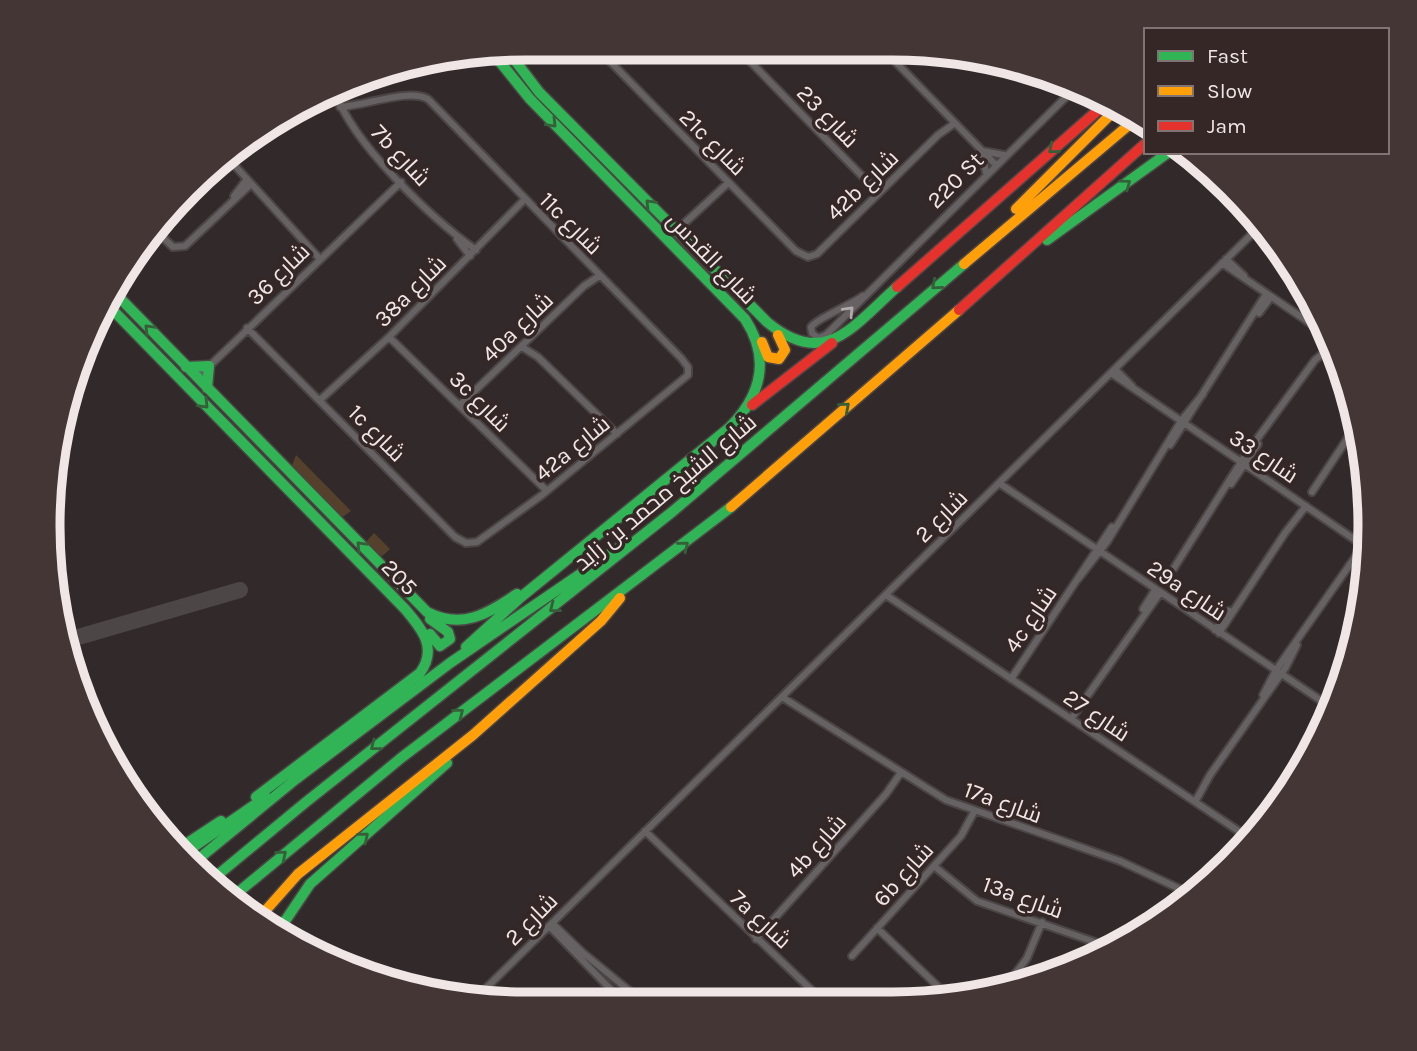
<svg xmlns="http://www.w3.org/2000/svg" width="1417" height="1051" font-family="Karla,Cairo,sans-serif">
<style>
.green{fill:#55402b}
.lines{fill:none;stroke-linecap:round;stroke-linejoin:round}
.taxiway{stroke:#4c4646;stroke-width:16}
.street-casing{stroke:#4c4545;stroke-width:10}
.fast-casing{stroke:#4c4545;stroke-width:13}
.slow-casing{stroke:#4c4545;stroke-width:13}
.jam-casing{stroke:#4c4545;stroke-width:13}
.street{stroke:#666263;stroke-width:6}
.fast{stroke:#30b455;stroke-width:10}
.slow{stroke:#ff9f0a;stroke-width:10}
.jam{stroke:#e5322d;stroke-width:10}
.oneway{stroke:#345f39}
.oneway2{stroke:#b2abab}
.labels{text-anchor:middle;stroke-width:7;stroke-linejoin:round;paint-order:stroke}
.street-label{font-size:23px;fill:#f0e6e6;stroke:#362727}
.rim{fill:none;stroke:#f0e6e6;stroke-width:9}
</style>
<rect width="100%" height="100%" fill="#322a2a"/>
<path class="green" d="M296 455 351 511 341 518 291 468Z
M374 533 390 549 380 558 365 543Z"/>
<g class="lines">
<path class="taxiway" d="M68 640 240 590"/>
<g class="street-casing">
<path id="street" d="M596 47 796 251 808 257 817 254 938 135 955 123
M737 48 864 178 881 190
M882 48 995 164
M513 58 518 48
M335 91C351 142 432 219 476 250
M227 157 319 258
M986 173 982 151 1004 155
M234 196 247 179
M156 231 173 247 185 246 251 184
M676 231 728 183
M457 239 470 256
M1226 259 1244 276
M1222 263 1329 336
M863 296C851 305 816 319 811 327L812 333 818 338 826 335 1073 90
M1259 313 1271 297
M247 328 455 537 466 543 477 542 542 495 688 375V367L681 358 428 99C409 88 364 106 340 107
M389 337 547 491
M522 347 538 357 617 434
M1115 369 1132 386
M1111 373 1367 548
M197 378 401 182
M320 400 389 337 524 200
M460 405 584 286 599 276
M1170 445 1266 294
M999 483 1332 708
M1231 484 1258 444
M1312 492 1357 424
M1174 568 1246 454 1315 360 1332 346
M1078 579 1107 542 1181 421 1203 394
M886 595 1252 840
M1143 609 1155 590
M1215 630 1229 611
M1219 633 1285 533 1306 506
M1011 679 1112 527
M1263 695 1276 670 1358 553
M782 697 946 800 1120 861 1193 895
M1071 719 1160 593
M1195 802 1210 775 1286 667 1297 645
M645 831 822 1000
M934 866 977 901 1109 947
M552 923 582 952 631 992 644 998
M549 926 623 1002
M877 928 952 1000
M756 939 886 794 900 774
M852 956 961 836 974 812
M1007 985 1027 958 1042 922
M475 999 1261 225
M635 1002 644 998 658 1002"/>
</g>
<g class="fast-casing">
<path id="fast" d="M507 50 539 92 767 322C825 370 853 326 897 287
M1047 240 1169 152
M113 291 427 612C462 630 487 614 517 594
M105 302 405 609C422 629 438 648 420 673L256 797
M186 367 209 366 207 388
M430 619 448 632 450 639 440 646 430 634
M466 647 521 597 729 428C761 396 771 359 745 319L530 99 492 52
M177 850 221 821
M182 855 266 797
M191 865 296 779 450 663 620 547
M208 883 306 802 672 512 964 264
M230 899 401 758 731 507
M277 933 310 884 447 763"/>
</g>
<g class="slow-casing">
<path id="slow" d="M1016 209 1116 109
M964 264 1136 119
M762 342 768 357 779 359 785 350 778 335
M731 507 959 310
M258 919 298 874 473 735 601 621 620 598"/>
</g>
<g class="jam-casing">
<path id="jam" d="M897 287 1105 104
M959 310 1146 143
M752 405 832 343"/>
</g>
<use href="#street" class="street"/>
<use href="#fast" class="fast"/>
<use href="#slow" class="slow"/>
<use href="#jam" class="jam"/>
</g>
<defs><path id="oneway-chevron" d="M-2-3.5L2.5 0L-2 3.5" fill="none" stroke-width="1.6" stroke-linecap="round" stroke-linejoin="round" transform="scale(1.75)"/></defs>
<g class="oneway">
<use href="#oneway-chevron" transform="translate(552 123) rotate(46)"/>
<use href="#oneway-chevron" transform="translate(1053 149) rotate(139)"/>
<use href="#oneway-chevron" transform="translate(1126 184) rotate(-37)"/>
<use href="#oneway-chevron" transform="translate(650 204) rotate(-134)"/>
<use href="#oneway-chevron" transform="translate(936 285) rotate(139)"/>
<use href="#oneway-chevron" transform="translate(149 329) rotate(-134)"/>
<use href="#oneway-chevron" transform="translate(204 404) rotate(46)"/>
<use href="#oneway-chevron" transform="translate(845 407) rotate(-41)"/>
<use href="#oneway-chevron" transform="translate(361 546) rotate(-134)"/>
<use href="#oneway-chevron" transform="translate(684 546) rotate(-39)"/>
<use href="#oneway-chevron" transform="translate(554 608) rotate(142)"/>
<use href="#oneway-chevron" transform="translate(459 713) rotate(-38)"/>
<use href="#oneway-chevron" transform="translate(375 746) rotate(142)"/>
<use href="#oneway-chevron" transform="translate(364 837) rotate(-39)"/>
<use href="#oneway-chevron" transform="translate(282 855) rotate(-40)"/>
</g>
<use class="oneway2" href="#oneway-chevron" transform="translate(849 311) rotate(-46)"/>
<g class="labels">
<g class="street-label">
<text transform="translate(828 116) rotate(46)" y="8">شارع 23</text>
<text transform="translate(713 142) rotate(45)" y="8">21c شارع</text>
<text transform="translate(401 155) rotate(47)" y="8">7b شارع</text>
<text transform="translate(955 180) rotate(-45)" y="8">220 St</text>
<text transform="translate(862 185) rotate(-44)" y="8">42b شارع</text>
<text transform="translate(571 223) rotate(45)" y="8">11c شارع</text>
<text transform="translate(712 258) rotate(46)" y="8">شارع القدس</text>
<text transform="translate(278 274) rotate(-44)" y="8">شارع 36</text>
<text transform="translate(410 291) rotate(-45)" y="8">38a شارع</text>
<text transform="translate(517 327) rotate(-44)" y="8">40a شارع</text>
<text transform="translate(480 401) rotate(45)" y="8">3c شارع</text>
<text transform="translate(377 433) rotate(45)" y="8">1c شارع</text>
<text transform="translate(572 448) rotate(-39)" y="8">42a شارع</text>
<text transform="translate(1264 456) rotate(34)" y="8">شارع 33</text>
<text transform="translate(665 492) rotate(-40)" y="8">شارع الشيخ محمد بن زايد</text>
<text transform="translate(941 516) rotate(-45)" y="8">شارع 2</text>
<text transform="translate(400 577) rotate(46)" y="8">205</text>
<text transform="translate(1187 590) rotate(34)" y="8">29a شارع</text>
<text transform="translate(1030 619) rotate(-56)" y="8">4c شارع</text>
<text transform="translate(1097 715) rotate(34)" y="8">شارع 27</text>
<text transform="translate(1003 802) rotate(20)" y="8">17a شارع</text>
<text transform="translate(816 846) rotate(-48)" y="8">4b شارع</text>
<text transform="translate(903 874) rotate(-48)" y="8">6b شارع</text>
<text transform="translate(1023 897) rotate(20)" y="8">13a شارع</text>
<text transform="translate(531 919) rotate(-45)" y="8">شارع 2</text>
<text transform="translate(761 919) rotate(43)" y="8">7a شارع</text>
</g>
</g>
<path d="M0 0H1417V1051H0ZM526 60H892A466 466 0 0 1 1358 526V526A466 466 0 0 1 892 992H526A466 466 0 0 1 60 526V526A466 466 0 0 1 526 60Z" fill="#453636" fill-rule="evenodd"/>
<path class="rim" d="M526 60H892A466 466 0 0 1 1358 526V526A466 466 0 0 1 892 992H526A466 466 0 0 1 60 526V526A466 466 0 0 1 526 60Z"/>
<rect x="1144" y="28" width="245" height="126" fill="#362727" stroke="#807373" stroke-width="2"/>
<rect x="1158" y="51" width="35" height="10" fill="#30b455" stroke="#807373" stroke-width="2"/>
<text x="1207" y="63" font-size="21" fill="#f0e6e6">Fast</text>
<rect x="1158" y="86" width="35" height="10" fill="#ff9f0a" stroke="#807373" stroke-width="2"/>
<text x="1207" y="98" font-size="21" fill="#f0e6e6">Slow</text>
<rect x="1158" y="121" width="35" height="10" fill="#e5322d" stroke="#807373" stroke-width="2"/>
<text x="1207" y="133" font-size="21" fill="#f0e6e6">Jam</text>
</svg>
